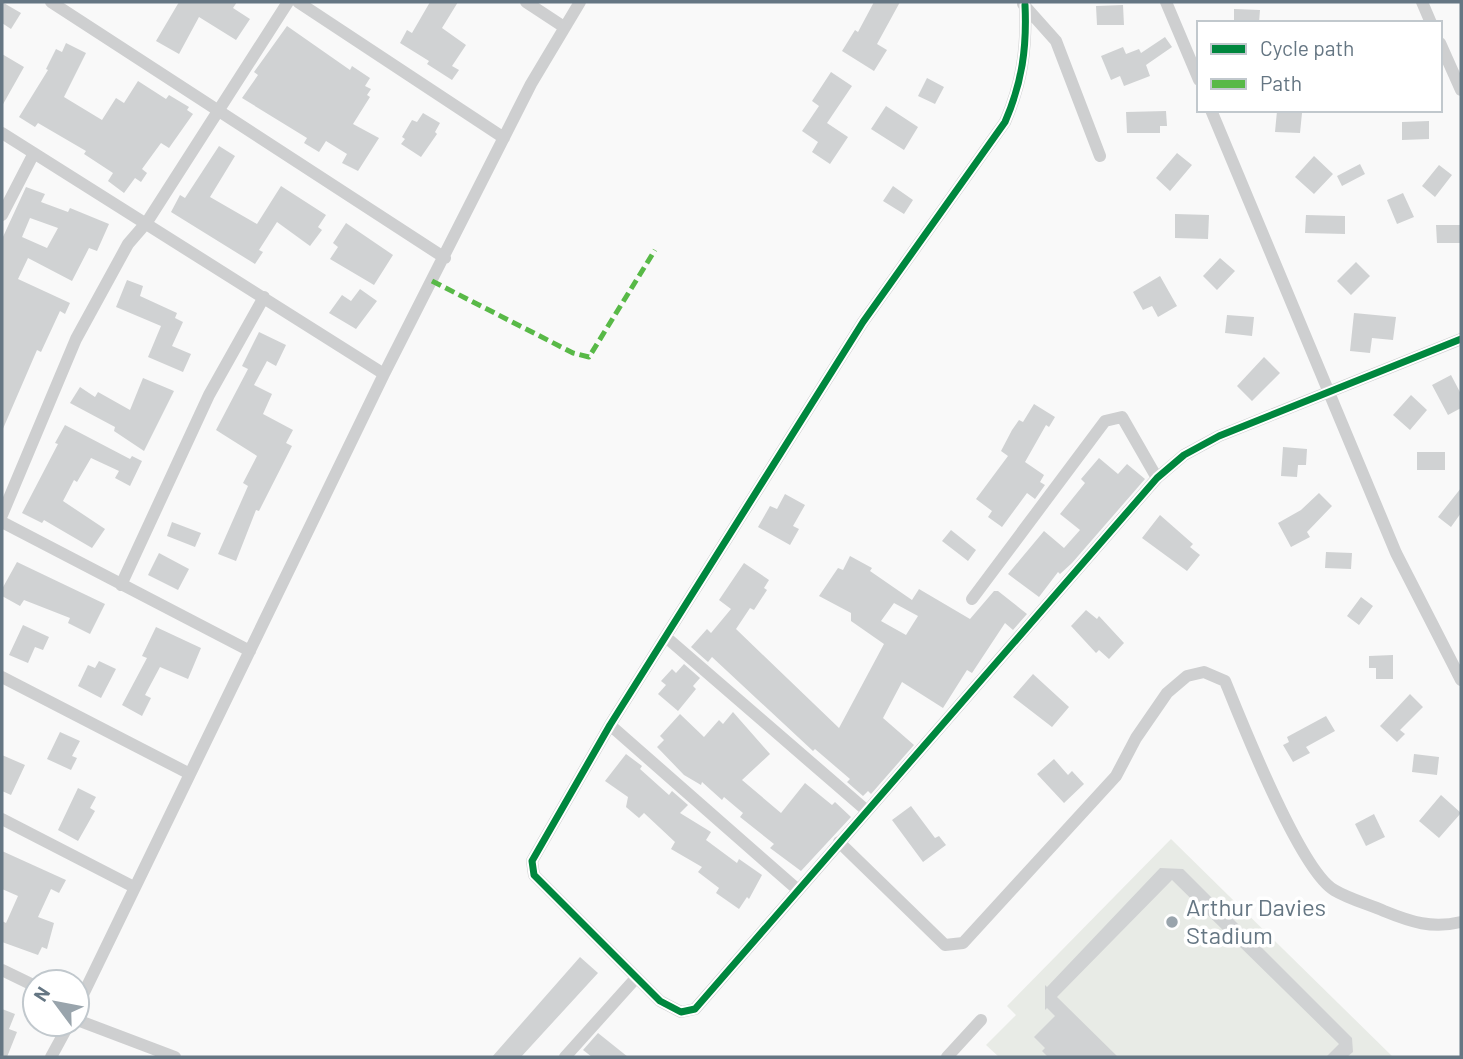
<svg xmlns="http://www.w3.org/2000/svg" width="1463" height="1059" font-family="Barlow,sans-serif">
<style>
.green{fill:#e8ebe6}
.building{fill:#d0d2d3;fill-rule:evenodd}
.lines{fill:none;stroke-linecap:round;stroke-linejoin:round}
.street{stroke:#cecfd0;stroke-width:12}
.quiet{stroke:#58b947;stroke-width:5;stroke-dasharray:10 5;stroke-linecap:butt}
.cycleway-casing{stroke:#fff;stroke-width:11}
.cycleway{stroke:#00873e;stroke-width:7}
.poi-dot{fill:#99a4ac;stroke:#fff;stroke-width:2.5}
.labels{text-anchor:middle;stroke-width:7;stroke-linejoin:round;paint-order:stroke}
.poi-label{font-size:24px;fill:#657683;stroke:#fff;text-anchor:start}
</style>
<rect width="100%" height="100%" fill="#f9f9f9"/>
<path class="green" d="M1171 839 1393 1057H999L986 1045 1016 1015 1007 1006Z"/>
<path class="building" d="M2 2 21 13 11 29 2 23Z
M179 2H237L233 8 250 19 236 40 199 17 179 54 156 41Z
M430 2H458L442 28 466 45 452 66 459 70 452 80 427 64 429 61 400 43 407 30 412 33Z
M874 2H900L877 44 887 50 874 71 842 51 855 30 858 32Z
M1123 5 1124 25H1097L1096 6Z
M1234 9 1260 10 1259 23H1234Z
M287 26 350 70 352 66 370 78 365 86 371 89 367 95 370 97 353 124 379 138 358 171 342 163 347 154 326 141 319 152 304 143 307 138 242 98 258 75 254 72Z
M1165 37 1172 47 1146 65 1150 76 1124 86 1120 76 1111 80 1101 56 1123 47 1126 54 1139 49 1141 53Z
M66 43 86 53 64 97 102 120 116 98 124 103 138 81 166 99 169 95 189 107 187 110 193 114 169 148 161 143 142 169 147 173 141 182 135 178 124 193 108 181 113 173 84 154 86 151 38 123 35 127 19 117 48 70 46 69 56 49 62 52Z
M2 54 24 67 2 106Z
M831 72 852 86 827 123 848 137 830 164 812 152 818 142 802 131 819 106 812 101Z
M927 78 944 87 935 104 918 96Z
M886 106 918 127 904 150 871 129Z
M1166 111 1167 126H1160V133H1127L1126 112Z
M1277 111 1302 113 1300 133 1275 132Z
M423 113 440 123 435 132 437 134 421 157 401 144 405 139 402 137 412 120 417 122Z
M1429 121V139L1402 140V122Z
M219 146 235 156 210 197 257 224 281 186 326 215 318 227 322 230 310 246 277 222 259 250 263 252 255 264 171 212 180 195 185 198Z
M1177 153 1192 165 1170 191 1156 178Z
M1314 156 1333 174 1314 194 1295 177Z
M1360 164 1365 174 1342 186 1337 176Z
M1439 165 1452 175 1435 197 1422 186Z
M893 186 913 200 904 214 883 201Z
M26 187 45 194 41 202 68 212 70 208 109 224 97 251 89 248 72 281 28 258 18 279 70 303 65 314 60 311 41 352 37 350 2 431V239ZM30 218 58 228 47 248 22 237Z
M1403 193 1414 217 1397 224 1387 200Z
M1175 214 1209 215 1208 239 1175 238Z
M1306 215 1345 216V234L1305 233Z
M346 223 393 255 374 285 330 259 338 247 333 243Z
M1436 225H1461V243H1437Z
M1220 258 1235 271 1217 290 1203 276Z
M1356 262 1370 276 1351 295 1337 281Z
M1160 276 1177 306 1158 317 1152 306 1143 310 1133 292Z
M127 280 143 286 140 296 177 313 175 318 183 322 172 346 191 354 183 372 148 357 161 326 116 307Z
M360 289 377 301 356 329 329 313 342 295 351 301Z
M1354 313 1396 317 1393 340 1372 338 1370 353 1350 351Z
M1227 315 1254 317 1252 336 1225 333Z
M259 332 286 345 276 366 267 361 254 385 272 394 263 414 293 430 286 443 292 446 259 511 256 510 236 561 218 554 248 486 243 483 257 456 216 430 248 369 242 366Z
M1264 357 1280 373 1252 401 1237 386Z
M1451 375 1461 394V408L1448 415 1432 385Z
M143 378 174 391 144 451 114 431 115 427 70 403 80 387 95 397 98 392 130 410Z
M1411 395 1427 410 1410 430 1393 415Z
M1034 404 1055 417 1049 427 1046 425 1025 462 1044 475 1040 482 1045 485 1035 499 1027 493 1002 527 988 517 992 511 976 499 1008 456 1001 451 1012 430 1019 420 1023 422Z
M65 425 130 459 132 456 142 461 130 486 115 478 119 471 91 458 77 482 74 480 63 501 105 529 92 548 44 520 42 523 22 513 58 444 55 443Z
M1283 447 1307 449 1306 465H1298L1297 477 1281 476Z
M1417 452H1445V470H1417Z
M1099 458 1118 474 1127 464 1145 479 1072 563 1060 574 1058 572 1039 597 1008 574 1044 531 1064 548 1080 530 1060 514 1085 483 1081 479Z
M1461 488V513L1451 527 1438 517Z
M1319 493 1332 506 1307 532 1310 537 1291 547 1278 523 1301 510Z
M785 494 805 505 793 526 799 529 790 545 758 527 770 506 777 509Z
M1160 515 1193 544 1190 547 1200 555 1187 571 1142 538Z
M172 522 201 533 195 547 167 536Z
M951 530 976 550 968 561 942 541Z
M1326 552 1352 553 1351 569 1325 568Z
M159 553 189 569 178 590 148 575Z
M850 556 872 568 870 571 912 600 919 589 970 619 994 591H998L1027 614 1013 630 1005 623 972 673 967 670 943 708 902 682 883 718 914 745 871 794 868 791 863 796 847 782 850 779 815 749 813 751 712 657 708 662 691 647 707 629 711 633 731 609 719 600 744 563 769 580 764 588 767 590 754 610 750 608 736 629 839 728 884 644 851 621V613L819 596 838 568 843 570ZM894 603 918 616 906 635 881 621Z
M17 562 105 604 90 634 68 623 70 618 24 600 20 606 2 596V589Z
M1361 597 1373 606 1359 625 1347 616Z
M1086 610 1097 619 1099 616 1124 643 1109 659 1099 650 1096 653 1071 626Z
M23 625 49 637 43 650 35 647 28 663 9 655Z
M156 627 201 648 188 679 160 667 145 695 151 698 142 716 122 705 147 658 142 656Z
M1393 655V679H1376V668H1369V656Z
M99 661 116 669 101 698 78 686 88 665 95 668Z
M684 664 700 678 693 686 696 689 678 711 658 694 666 685 661 681 672 669 676 673Z
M1033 674 1069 707 1052 727 1013 697Z
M1410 694 1423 707 1400 730 1405 734 1397 742 1380 726Z
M733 712 770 754 742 780 781 813 805 783 832 805 835 802 851 817 801 871 770 848 774 844 740 817 743 813 724 797 722 800 702 782 701 785 684 775 657 747 664 740 660 736 680 714 704 737 719 720 723 724Z
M1326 716 1335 731 1306 747 1310 753 1293 762 1283 745 1289 742 1287 737Z
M60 732 80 741 72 756 77 758 71 770 47 759Z
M626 754 642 766 640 769 669 795 672 791 688 805 680 813 711 832 706 840 737 863 739 859 762 875 749 899 747 897 739 909 716 893 719 888 698 872 702 867 671 849 675 842 644 813 639 818 626 807 628 797 605 781Z
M1414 754 1439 757 1437 775 1412 772Z
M2 755 25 765 11 795 2 791Z
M1054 759 1068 775 1072 771 1084 784 1064 803 1037 774Z
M78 788 96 797 90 808 95 811 78 841 58 830Z
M1441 795 1461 813 1439 838 1419 821Z
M911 806 935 838 939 836 946 845 923 862 892 820Z
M1374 814 1385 837 1366 846 1355 824Z
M2 851 66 880 59 893 51 889 38 917 54 923 47 949 42 947 38 955 2 942V921L6 923 18 896 2 889Z
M1160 868 1183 869 1352 1038 1353 1052 1347 1057H1326L1339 1044 1172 880 1057 997 1118 1057H1048L1042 1051 1045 1048 1034 1037 1055 1016 1047 1008 1045 1010V985L1047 987Z
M580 957 598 973 521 1057H492Z
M2 1009 15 1014 9 1029 17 1032 7 1057H2Z
M598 1033 628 1057H592L583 1050Z"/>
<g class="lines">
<path class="street" d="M51 2 445 258
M298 2 504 138
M526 2 564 27
M1166 2 1199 80
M1422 2 1431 23
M1023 4 1056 41 1100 156
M1025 5C1027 48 1022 83 1005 122L863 322 610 725 532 861 534 875 660 1001 681 1012 695 1009 1157 478 1184 455 1219 436 1461 339
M1440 43 1461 90
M1211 110 1396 553 1461 680
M2 133 384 374
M2 215 34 153
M2 515 76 339 128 244 147 222 288 2
M2 522 250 651
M121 585 209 395 264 297
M972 599 1105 421 1122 417 1157 478
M667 638 867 811
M2 677 190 774
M610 725 798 890
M2 819 134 887
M839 842 945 945 963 943 1116 776 1136 738 1167 693 1187 676 1204 672 1225 681C1242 723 1300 870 1334 890 1349 899 1368 904 1384 911 1411 922 1432 929 1461 922
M2 970 35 986
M77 1007 384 374 531 84 580 2
M77 1020 175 1057
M51 1057 69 1024
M565 1057 636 978
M947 1057 981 1020"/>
<path class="quiet" d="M432 281 573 353 589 357 655 250"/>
<g class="cycleway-casing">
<path id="cycleway" d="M1025 5C1027 48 1022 83 1005 122L863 322 610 725 532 861 534 875 660 1001 681 1012 695 1009 1157 478 1184 455 1219 436 1461 339"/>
</g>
<use href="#cycleway" class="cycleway"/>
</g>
<circle class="poi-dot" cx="1172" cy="922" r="7"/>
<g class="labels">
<g class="poi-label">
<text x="1186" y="916">Arthur Davies<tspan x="1186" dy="28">Stadium</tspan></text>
</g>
</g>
<rect width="1463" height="1059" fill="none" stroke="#657683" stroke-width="7"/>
<rect x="1197" y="21" width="245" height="91" fill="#ffffff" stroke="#c1c8cd" stroke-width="2"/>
<rect x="1211" y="44" width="35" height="10" fill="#00873e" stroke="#c1c8cd" stroke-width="2"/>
<text x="1260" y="56" font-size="21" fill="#657683">Cycle path</text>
<rect x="1211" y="79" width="35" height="10" fill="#58b947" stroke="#c1c8cd" stroke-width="2"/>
<text x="1260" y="91" font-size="21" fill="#657683">Path</text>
<g transform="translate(56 1003) rotate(302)"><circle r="33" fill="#ffffff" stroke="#c1c8cd" stroke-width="2"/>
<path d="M0-5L12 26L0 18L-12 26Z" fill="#99a4ac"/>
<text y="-10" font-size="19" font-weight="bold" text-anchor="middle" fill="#657683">N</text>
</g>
</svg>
